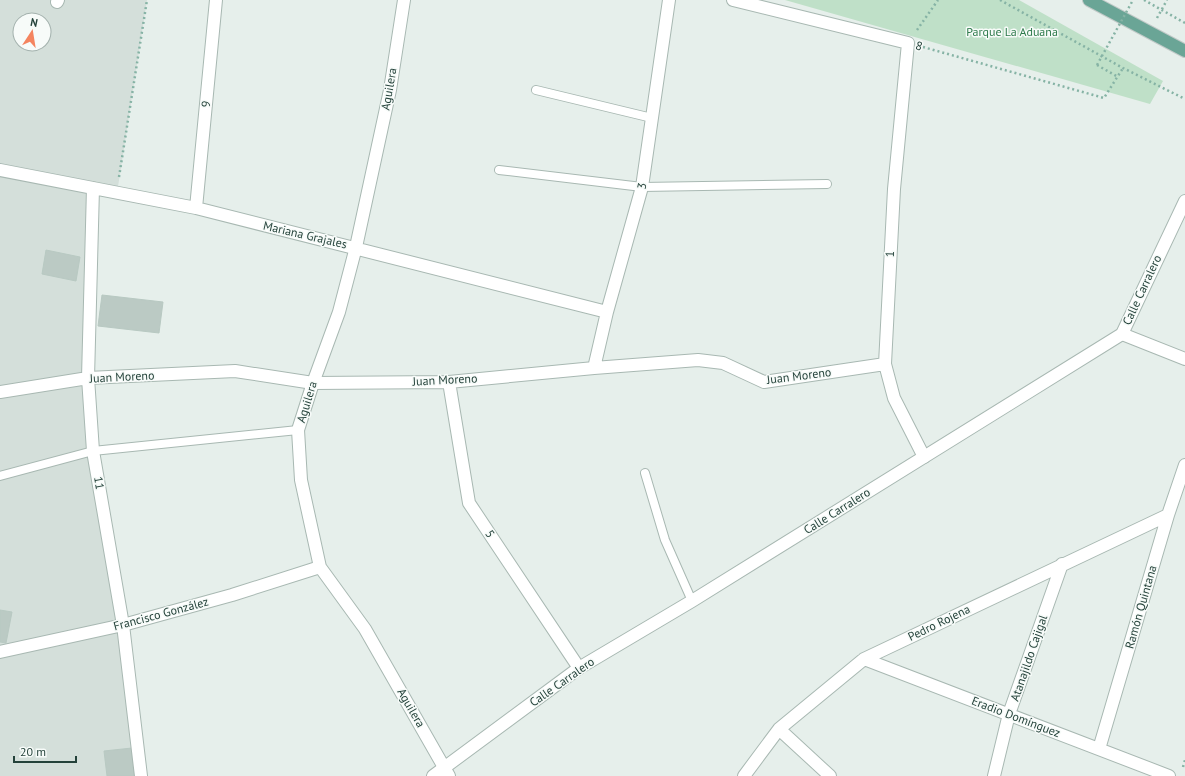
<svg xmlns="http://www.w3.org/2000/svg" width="1185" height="776" font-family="'PT Sans',sans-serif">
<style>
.built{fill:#d4dfda;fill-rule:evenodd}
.green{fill:#bfe0c8}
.building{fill:#bbcac4;stroke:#b8c9c2}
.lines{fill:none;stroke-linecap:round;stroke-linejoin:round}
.service-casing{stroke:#a8b8b2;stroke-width:10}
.minor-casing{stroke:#a8b8b2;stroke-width:14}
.tertiary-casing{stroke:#a8b8b2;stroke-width:14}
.primary-casing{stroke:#c2cac8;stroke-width:14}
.path{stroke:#86b3a5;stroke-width:2.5;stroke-dasharray:2 3;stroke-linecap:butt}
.service{stroke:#fff;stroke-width:8}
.minor{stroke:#fff;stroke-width:12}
.tertiary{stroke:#fff;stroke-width:12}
.primary{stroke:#6aa596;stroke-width:12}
.path-bridge{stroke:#86b3a5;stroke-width:2.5;stroke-dasharray:2 3;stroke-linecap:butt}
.labels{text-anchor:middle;stroke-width:3;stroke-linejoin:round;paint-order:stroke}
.park-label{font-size:12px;fill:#2d7a4b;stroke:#f7fbf9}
.street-label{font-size:12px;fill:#24423a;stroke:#f7fbf9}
</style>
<rect width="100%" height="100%" fill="#e6efeb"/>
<path class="built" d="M0 0H147L117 193 94 188 88 378 141 776H0ZM20 20H44V44H20Z"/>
<path class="green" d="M785 0H1019L1163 81 1150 104Z"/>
<path class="building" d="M46 250 80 257 76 281 42 274Z
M102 295 163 302 159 333 98 326Z
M0 610 12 612 6 643 0 642Z
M132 748 135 776H107L104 751Z"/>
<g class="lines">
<g class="service-casing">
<path id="service" d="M536 90 652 118
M499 170 642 187 827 184
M645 473 665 540 692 601
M0 476 93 451 298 430"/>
</g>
<g class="minor-casing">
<path id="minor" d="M404 0 390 90 356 247 339 312 313 383 298 430 301 480 320 567 365 629 449 776
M733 0 908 43 894 189 885 364 894 398 924 457
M57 2 58 0
M0 170 196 208 607 312
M93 188 88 378 93 451 123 625 141 776
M196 208 216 0
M1122 334 1185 359
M594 368 607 312 642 187 669 0
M449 382 469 503 579 668
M0 392 88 378 235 371 313 383 449 382 594 368 698 360 723 363 764 382 885 364
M0 652 123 625 232 595 320 567
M864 659 1169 776
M779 729 830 776
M1099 749 1168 515 1185 465
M744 776 779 729 864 659 1168 515
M994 776 1009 714 1062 564"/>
</g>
<g class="tertiary-casing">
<path id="tertiary" d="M433 776 579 668 692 601 1122 334 1185 201"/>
</g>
<g class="primary-casing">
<path id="primary" d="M1089 0 1185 51"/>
</g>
<path class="path" d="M1000 0 1123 68 1185 99
M1144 0 1185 23
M1157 18 1167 0
M917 30 938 0
M923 47 1104 98 1123 68
M1097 65 1118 77
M119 177 147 0
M1183 767 1185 760"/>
<use href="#service" class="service"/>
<use href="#minor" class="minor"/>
<use href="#tertiary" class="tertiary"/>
<use href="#primary" class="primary"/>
<path class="path-bridge" d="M1097 65 1133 0"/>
</g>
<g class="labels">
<g class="park-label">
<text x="1012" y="36">Parque La Aduana</text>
</g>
<g class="street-label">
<text transform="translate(919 46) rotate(16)" y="4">8</text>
<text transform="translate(389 89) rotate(-80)" y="4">Aguilera</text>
<text transform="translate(206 104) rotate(-84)" y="4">9</text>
<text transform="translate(642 186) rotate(-78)" y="4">3</text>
<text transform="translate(305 235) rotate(13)" y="4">Mariana Grajales</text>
<text transform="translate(890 254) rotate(-87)" y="4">1</text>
<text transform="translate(1142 290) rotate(-65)" y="4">Calle Carralero</text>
<text transform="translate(799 376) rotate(-7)" y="4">Juan Moreno</text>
<text transform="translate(122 377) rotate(-3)" y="4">Juan Moreno</text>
<text transform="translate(445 380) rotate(-3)" y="4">Juan Moreno</text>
<text transform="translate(307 402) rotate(-73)" y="4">Aguilera</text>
<text transform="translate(99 483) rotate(80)" y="4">11</text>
<text transform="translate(837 511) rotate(-32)" y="4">Calle Carralero</text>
<text transform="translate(490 534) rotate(56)" y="4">5</text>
<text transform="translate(1141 607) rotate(-74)" y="4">Ramón Quintana</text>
<text transform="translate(161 614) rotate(-15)" y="4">Francisco González</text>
<text transform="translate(939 623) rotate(-26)" y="4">Pedro Rojena</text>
<text transform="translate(1029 658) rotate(-71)" y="4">Atanajildo Cajigal</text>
<text transform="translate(562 682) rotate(-35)" y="4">Calle Carralero</text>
<text transform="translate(411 708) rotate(60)" y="4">Aguilera</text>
<text transform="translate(1016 717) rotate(21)" y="4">Eradio Domínguez</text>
</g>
</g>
<g transform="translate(32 32) rotate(12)"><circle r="19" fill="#f7fbf9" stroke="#a3b1ad"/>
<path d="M0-3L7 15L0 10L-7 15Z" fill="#f4845f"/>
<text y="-6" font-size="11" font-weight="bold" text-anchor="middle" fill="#24423a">N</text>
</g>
<path d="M14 756v6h62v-6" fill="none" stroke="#24423a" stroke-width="2"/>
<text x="20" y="756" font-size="12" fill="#24423a" stroke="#f7fbf9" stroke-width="3" paint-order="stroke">20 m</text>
</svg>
